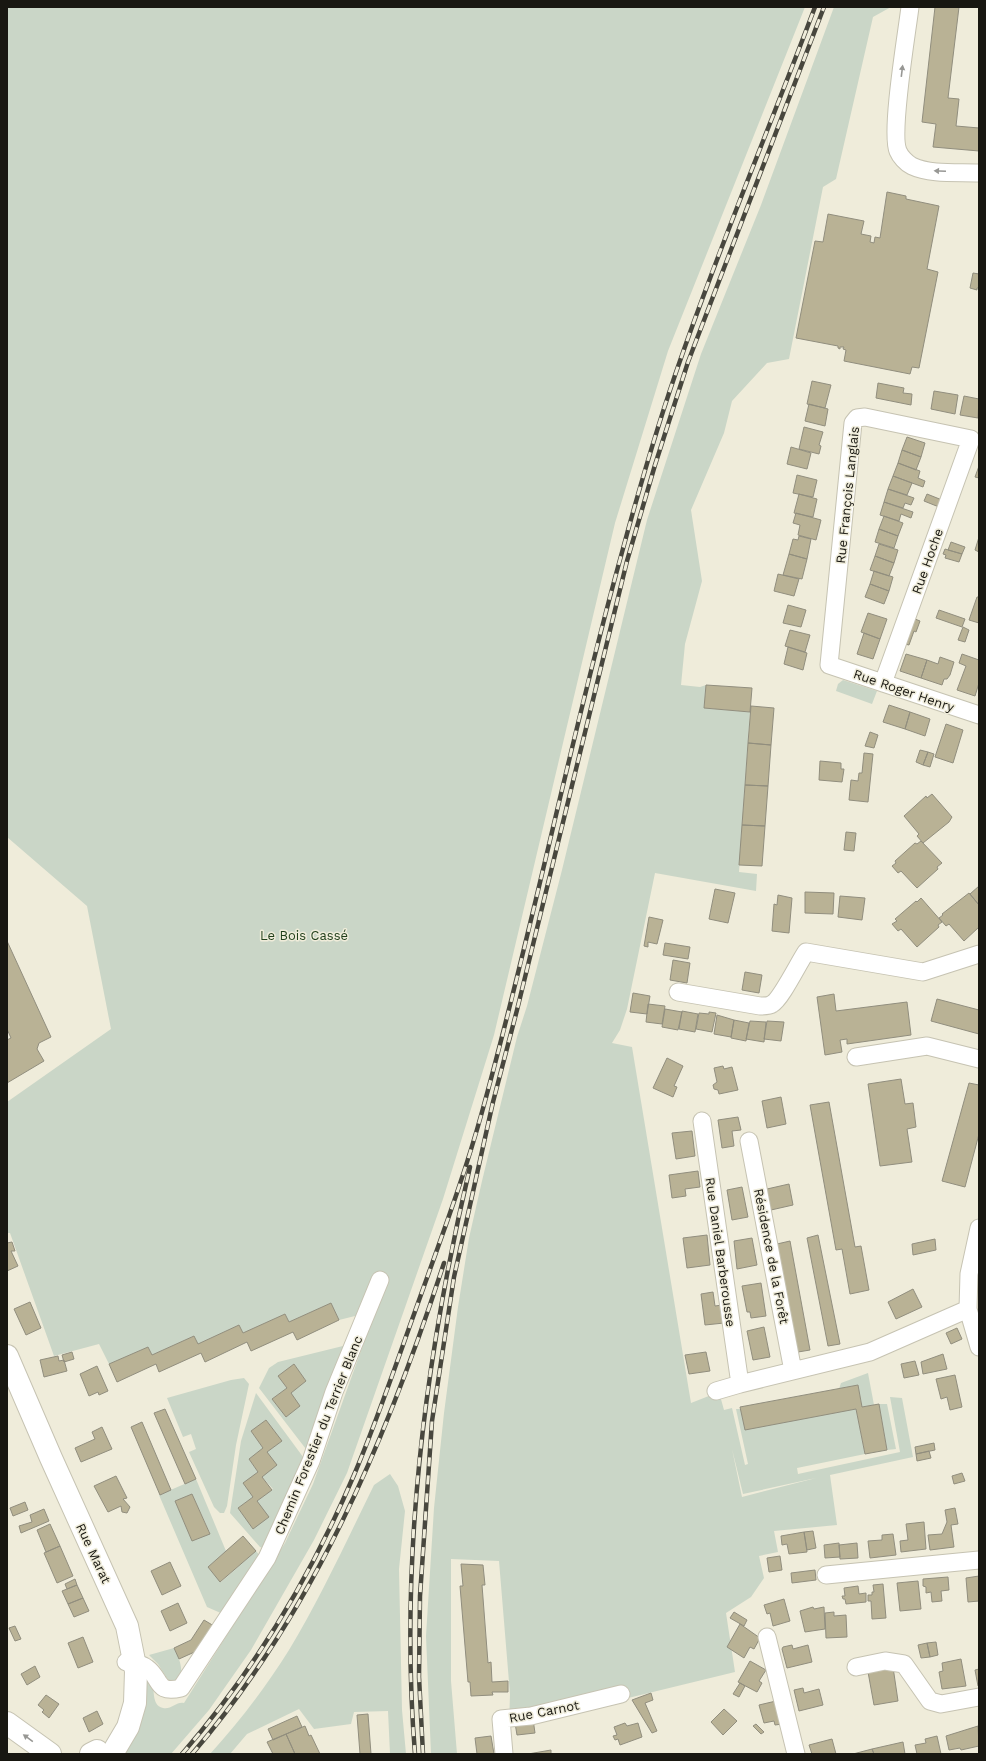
<svg xmlns="http://www.w3.org/2000/svg" width="986" height="1761" font-family="'Work Sans',sans-serif">
<style>
.green{fill:#cad6c7;fill-rule:evenodd}
.building{fill:#b9b295;stroke:#918e7e}
.lines{fill:none;stroke-linecap:round;stroke-linejoin:round}
.minor-casing{stroke:#c6c3b2;stroke-width:19}
.secondary-casing{stroke:#c6c3b2;stroke-width:24}
.primary-casing{stroke:#c6c3b2;stroke-width:24}
.minor{stroke:#fff;stroke-width:17}
.secondary{stroke:#fff;stroke-width:22}
.primary{stroke:#fff;stroke-width:22}
.rail-casing{stroke:#48473e;stroke-width:4.5}
.rail{stroke:#efecda;stroke-width:3;stroke-dasharray:9;stroke-linecap:butt}
.oneway{fill:#979794}
.labels{text-anchor:middle;stroke-width:3;stroke-linejoin:round;paint-order:stroke}
.street-label{font-size:13px;fill:#181711;stroke:#efecda}
.park-label{font-size:13px;fill:#1f3e19;stroke:#efecda}
</style>
<rect width="100%" height="100%" fill="#efecda"/>
<path class="green" d="M7 7H805L668 351 615 523 494 1035 443 1199 347 1473 314 1540 251 1650 209 1710 171 1754H125L134 1736 144 1673C146 1674 150 1677 151 1679 156 1687 150 1705 163 1708 171 1710 177 1701 184 1703L285 1543 313 1484 367 1334 385 1289 359 1315 339 1320 331 1303 289 1322 285 1314 243 1333 239 1325 198 1344 194 1336 152 1355 148 1347 109 1364 99 1344 54 1356 10 1233H7V1102L111 1029 87 906 7 837Z
M834 7H891L873 17 836 179 823 187 789 359 767 363 732 401 724 433 691 510 702 581 685 644 681 685 700 687 706 685 704 708 750 712 739 872 757 874 756 891 655 873 627 1009 620 1030 612 1043 632 1047 691 1403 719 1392 724 1410 732 1408 745 1465 748 1464 736 1409H856L865 1454 797 1468 798 1474 900 1452 890 1397 902 1398 913 1457 830 1475 837 1525 774 1531 778 1552 759 1556 764 1578 751 1597 726 1613 735 1672 509 1727 510 1694 499 1561 451 1559V1681L457 1754H431L426 1636 434 1508 444 1413 458 1307 469 1238 482 1181 517 1037 527 1006 562 870 647 520 701 354 761 205ZM732 1449 743 1494 816 1478 742 1497Z
M843 680 877 691 872 704 836 691 838 684Z
M347 1345 309 1453 259 1388 269 1368 278 1362ZM294 1364 306 1381 291 1393 300 1406 286 1417 272 1399 287 1388 278 1376Z
M868 1373 874 1405 862 1407 858 1385 839 1389 841 1383Z
M244 1378 249 1384 236 1445 227 1506 224 1513H220L214 1507 189 1452 196 1449 191 1434 183 1437 167 1398 231 1380Z
M256 1393 306 1461 265 1549 260 1547 230 1513 241 1441ZM266 1420 282 1441 267 1452 262 1477 273 1489 257 1501 253 1529 238 1508 253 1497 258 1472 249 1459 263 1448 251 1431Z
M879 1404H887L896 1449 887 1450Z
M390 1474 398 1486 405 1511 399 1569 402 1710 406 1754H390L388 1711 354 1712 351 1724 314 1729 299 1709 247 1734 230 1754H210C239 1722 266 1687 289 1650 321 1597 347 1540 374 1485Z
M196 1479 226 1551 208 1567 221 1582 256 1551 261 1557 223 1614 207 1607 159 1495ZM192 1494 210 1533 192 1541 175 1501Z
M174 1648C180 1661 183 1666 180 1681L170 1683 158 1664 149 1655Z"/>
<path class="building" d="M935 7H959L948 98 959 99 956 126 979 128V151L933 147 936 124 922 122Z
M887 192 906 196V199L939 206 927 269 938 272 919 368 912 367 910 374 844 361 846 350 843 349 844 347H840V349L838 348V346L796 338 815 241 823 242 828 214 864 221 861 234 871 236 870 242 874 243 875 237 880 238Z
M973 273 979 274V288H977V290L970 288Z
M812 381 831 385 825 408 807 404Z
M878 383 904 388 903 393 912 394 911 405 876 398Z
M934 391 958 395 955 414 931 409Z
M964 396 979 399 978 418 960 415Z
M809 404 828 409 825 426 805 421Z
M804 427 823 432 819 445 821 446 819 454 799 449Z
M907 437 925 443 921 457 902 450Z
M791 447 811 453 807 469 787 464Z
M902 450 921 457 916 470 898 463Z
M898 463 920 471 918 478 925 481 923 487 893 476Z
M979 466V478L975 477Z
M797 475 817 480 813 497 793 493Z
M893 476 912 483 907 495 888 489Z
M888 489 914 498 911 505 905 503 903 508 884 502Z
M799 494 817 499 813 517 794 513Z
M927 494 942 500 939 507 924 501Z
M884 502 913 512 911 518 901 514 899 521 880 515Z
M796 513 821 520 816 540 798 535 800 525 793 523Z
M884 516 903 523 898 536 879 529Z
M879 529 898 536 894 548 875 542Z
M799 536 811 539 807 559 789 554 793 539 798 540Z
M979 537V552L975 550Z
M951 542 965 547 962 554 948 550Z
M879 544 898 550 894 563 875 556Z
M945 549 962 554 959 562 945 558 946 555 943 554Z
M789 554 807 559 802 579 783 575Z
M875 556 894 563 889 576 870 570Z
M874 571 893 577 889 591 870 584Z
M778 574 799 579 794 596 774 591Z
M870 584 889 591 884 604 865 597Z
M977 597H979V623L969 620Z
M788 605 806 610 801 627 783 623Z
M939 610 965 619 962 627 936 618Z
M868 613 887 619 880 639 861 632Z
M910 617 920 621 916 632 914 631 909 645 901 643Z
M963 627 969 630 965 642 958 640Z
M790 630 810 635 805 652 785 646Z
M864 633 880 639 873 659 857 654Z
M788 647 807 653 803 670 784 664Z
M906 654 927 660 921 678 900 671Z
M962 654 979 660V683L975 696 957 690 966 666 959 663Z
M940 657 954 662 950 675 947 679H944L942 685 921 678 927 660 938 664Z
M706 685 752 688 750 712 704 708Z
M889 705 910 712 905 729 883 722Z
M751 706 774 708 771 745 748 743Z
M910 712 930 719 925 736 905 729Z
M946 724 963 730 953 763 935 757Z
M870 732 878 735 874 748 865 746Z
M748 743 771 745 768 786 745 785Z
M920 750 928 752 923 765 916 762Z
M928 752 934 754 930 767 923 765Z
M864 753 873 754 868 802 849 800 851 780 858 781 859 773H862Z
M820 761 841 763V769H844L842 782 819 780Z
M745 785 768 786 765 826 742 825Z
M932 794 952 817 949 822 923 843 917 836 919 834 904 816 926 796 927 798Z
M742 825 765 826 762 866 739 865Z
M846 832 856 833 854 851 844 850Z
M921 841 942 863 937 867 938 869 917 888 901 871 898 873 892 866 896 863 895 861 915 843 917 844Z
M979 886V905L970 894Z
M715 889 735 893 728 923 709 919Z
M805 892 834 893 833 914 805 913Z
M969 893 979 905V927L964 941 949 924 946 926 939 918 943 915 942 914Z
M778 895 792 898 789 933 772 931 774 904 777 905Z
M840 896 865 898 862 920 838 917Z
M921 898 942 922 938 925 939 927 917 947 901 929 898 931 892 924 897 921 895 919 916 901 917 902Z
M649 917 663 920 657 944 648 942V947L644 946Z
M7 941 51 1037 39 1043 37 1049 44 1061 7 1083V1040L11 1038 7 1029Z
M665 943 690 947 688 959 663 955Z
M673 960 690 963 687 983 670 980Z
M745 972 762 975 759 993 742 990Z
M633 993 650 996 647 1014 630 1012Z
M834 994 836 1011 907 1002 911 1035 847 1044V1039L840 1040 842 1052 825 1055 817 997Z
M937 999 979 1010V1034L931 1021Z
M648 1004 665 1006 662 1024 646 1022Z
M665 1009 682 1012 678 1030 662 1027Z
M682 1011 698 1014 695 1032 679 1029Z
M709 1012 716 1013 712 1032 696 1029 699 1013 709 1014Z
M717 1015 734 1020 731 1037 714 1034Z
M734 1020 749 1023 746 1041 731 1038Z
M750 1021 766 1022 764 1042 746 1039Z
M767 1021 784 1022 781 1041 764 1039Z
M667 1058 683 1066 674 1086 677 1087 673 1097 653 1088Z
M723 1066 724 1069 732 1067 738 1090 719 1094 718 1090 714 1089 713 1085 717 1082 714 1068Z
M901 1079 905 1104 913 1103 916 1127 907 1129 912 1162 880 1166 868 1084Z
M969 1083 979 1085V1134L965 1187 942 1181Z
M781 1097 786 1124 767 1128 762 1101Z
M829 1102 855 1247 861 1246 869 1290 850 1294 842 1249 836 1250 810 1105Z
M738 1117 741 1130 732 1131 734 1146 722 1148 718 1120Z
M692 1131 695 1156 676 1159 672 1133Z
M698 1171 700 1187 685 1189 686 1196 672 1198 669 1175Z
M789 1184 793 1205 771 1210 767 1189Z
M742 1187 748 1217 732 1220 727 1190Z
M707 1235 710 1265 687 1268 683 1238Z
M818 1235 840 1344 828 1346 807 1238Z
M752 1238 757 1265 737 1269 734 1241Z
M935 1239 936 1250 913 1255 912 1244Z
M790 1241 810 1350 798 1352 777 1244Z
M12 1242 15 1251H11L18 1266 7 1271V1243Z
M761 1283 766 1316 751 1318 750 1312H747L742 1286Z
M913 1289 922 1307 896 1319 888 1302Z
M713 1292 715 1306 722 1305 724 1323 705 1325 701 1294Z
M30 1302 41 1328 26 1335 14 1309Z
M331 1303 339 1320 297 1340 293 1332 251 1351 247 1342 205 1362 201 1353 159 1372 156 1364 117 1382 109 1364 148 1347 152 1355 194 1336 198 1344 239 1325 243 1333 285 1314 289 1322Z
M764 1327 770 1357 753 1360 747 1331Z
M957 1328 962 1339 951 1344 946 1333Z
M72 1352 74 1359 64 1362 62 1355Z
M706 1352 710 1371 689 1374 685 1355Z
M943 1354 947 1369 923 1374 921 1362Z
M58 1356 59 1361 64 1360 67 1371 44 1377 40 1360Z
M915 1361 919 1375 904 1378 901 1364Z
M294 1364 306 1381 291 1393 300 1406 286 1417 272 1399 287 1388 278 1376Z
M97 1366 108 1391 99 1395 98 1392 89 1396 80 1374Z
M955 1375 962 1407 950 1410 947 1397 941 1399 936 1379Z
M858 1385 862 1407 879 1404 887 1450 865 1454 856 1409 745 1430 740 1407Z
M165 1409 196 1479 185 1484 154 1413Z
M266 1420 282 1441 267 1452 277 1465 262 1477 272 1490 257 1501 269 1517 253 1529 238 1508 253 1497 243 1483 258 1472 249 1459 263 1448 251 1431Z
M142 1422 171 1490 160 1495 131 1427Z
M102 1427 112 1449 81 1462 75 1448 95 1439 92 1432Z
M934 1443 935 1450 916 1454 915 1447Z
M929 1451 931 1458 917 1461 916 1454Z
M962 1473 965 1481 954 1484 952 1476Z
M116 1476 127 1498 123 1499 130 1507 127 1513 122 1512 121 1506 108 1512 94 1486Z
M192 1494 210 1534 192 1541 175 1501Z
M25 1502 28 1510 13 1516 10 1508Z
M955 1508 958 1524 951 1525 954 1547 930 1550 928 1535 942 1534 947 1522 945 1510Z
M44 1509 49 1521 21 1533 19 1526 32 1522 30 1515Z
M924 1522 926 1549 901 1552 900 1541 908 1540 906 1524Z
M50 1524 60 1546 46 1552 37 1530Z
M813 1531 816 1548 807 1550 804 1532Z
M804 1532 807 1552 789 1554 787 1544 782 1545 781 1536Z
M893 1534 896 1555 870 1558 868 1541 882 1540V1535Z
M243 1536 256 1551 220 1582 208 1567Z
M839 1543 840 1557 825 1558 824 1545Z
M857 1543 858 1558 840 1559 839 1545Z
M60 1546 73 1576 57 1583 44 1553Z
M780 1556 782 1570 769 1572 767 1558Z
M170 1562 181 1586 162 1595 151 1571Z
M461 1564 483 1565 485 1585H482L488 1663 491 1662 492 1682 508 1681V1692H492L493 1695 471 1696 470 1682H468L460 1586H463Z
M815 1570 816 1580 792 1583 791 1573Z
M979 1576V1601L968 1602 966 1578Z
M948 1577 949 1590 941 1591 942 1601 932 1602 931 1592 926 1593V1587L923 1586V1579Z
M75 1579 77 1585 67 1589 65 1584Z
M918 1581 921 1609 900 1611 897 1583Z
M883 1584 886 1618 872 1619 871 1601H868V1595H872V1592H874L873 1585Z
M77 1585 83 1598 68 1604 62 1591Z
M858 1586 859 1594 866 1593V1602L846 1604 845 1599H843L842 1596H845L844 1588Z
M83 1598 89 1611 74 1617 68 1604Z
M784 1599 790 1621 773 1626 770 1613 767 1614 764 1605Z
M178 1603 187 1623 170 1631 161 1611Z
M813 1607 814 1609 824 1607 825 1629 805 1632 800 1611Z
M734 1612 747 1620 744 1626 730 1618Z
M834 1612V1616L846 1615 847 1637 826 1638 825 1613Z
M204 1620 214 1626 199 1650 179 1659 174 1648 191 1640Z
M740 1624 760 1638 754 1649 750 1647 744 1658 727 1647Z
M15 1626 21 1639 15 1641 9 1628Z
M83 1637 93 1662 78 1668 68 1643Z
M936 1642 938 1655 930 1657 927 1643Z
M927 1643 930 1657 921 1658 918 1645Z
M792 1645 793 1649 808 1645 812 1662 787 1668 782 1649 783 1647Z
M961 1659 966 1686 942 1689 939 1672 943 1671 942 1663Z
M750 1661 766 1670 759 1681 762 1683 757 1692 738 1682Z
M35 1666 40 1677 27 1685 21 1674Z
M893 1667 898 1701 874 1705 868 1672Z
M979 1669V1686H978L975 1670Z
M740 1683 745 1686 739 1697 733 1694Z
M803 1688 804 1693 819 1689 823 1705 799 1711 794 1690Z
M651 1693 653 1700 645 1703 657 1731 652 1733 632 1700Z
M46 1695 59 1704 49 1718 42 1712 44 1710 38 1705Z
M776 1701 782 1724 775 1725 774 1721 764 1723 759 1705Z
M724 1709 737 1721 723 1735 711 1722Z
M97 1711 103 1724 89 1732 83 1718Z
M368 1714 371 1754H360L357 1715Z
M297 1716 302 1727 273 1740 268 1729Z
M533 1719 535 1733 517 1735 515 1723Z
M625 1723 627 1726 638 1723 642 1737 620 1745 618 1739 615 1740 613 1736 617 1735 614 1727Z
M756 1724 764 1732 761 1734 753 1726Z
M305 1726 309 1736 311 1735 320 1754H295L286 1734Z
M978 1726 979 1746 961 1750 960 1748 949 1750 946 1736Z
M286 1734 295 1754H273L267 1742Z
M491 1736 494 1754H477L475 1738Z
M937 1736 941 1754H917L915 1745 926 1743 925 1739Z
M832 1739 836 1754H812L809 1745Z
M903 1742 905 1754H874L872 1749Z
M872 1749 874 1754H853Z
M551 1750V1754H528Z"/>
<g class="lines">
<g class="minor-casing">
<path id="minor" d="M910 7C907 32 890 132 898 151 900 156 906 163 912 166 931 175 958 172 979 173
M883 683 971 439 865 417 857 418 853 423 829 665 979 715
M678 992 760 1006C764 1006 769 1006 772 1004 781 999 798 964 806 952L923 972 979 954
M856 1057 927 1046 979 1059
M702 1121 740 1384 870 1352 968 1309
M749 1141 793 1371
M979 1228 969 1274 968 1309 979 1347
M716 1391 740 1384
M826 1575 979 1560
M767 1637 796 1754
M126 1662C133 1663 141 1663 147 1668 162 1679 155 1694 181 1688L267 1558 311 1461 334 1392 380 1280
M856 1667 885 1661 904 1664 930 1701 941 1704 979 1697
M504 1754 501 1719 531 1716 621 1694"/>
</g>
<g class="secondary-casing">
<path id="secondary" d="M7 1356 51 1458 127 1626 136 1671 135 1703 128 1727 112 1754
M91 1754 97 1751"/>
</g>
<g class="primary-casing">
<path id="primary" d="M7 1723 50 1754"/>
</g>
<use href="#minor" class="minor"/>
<use href="#secondary" class="secondary"/>
<use href="#primary" class="primary"/>
<g class="rail-casing">
<path id="rail" d="M182 1754C254 1671 311 1576 354 1475 376 1423 394 1370 413 1317 437 1249 463 1181 482 1112 533 928 570 740 621 556 639 489 658 423 681 358 722 240 771 124 815 7
M192 1754C314 1612 387 1438 444 1263
M415 1754C399 1557 425 1358 470 1167
M423 1754 419 1677 420 1596 432 1421 454 1277 493 1102 517 1010 627 561 655 465 688 362 824 7"/>
</g>
<use href="#rail" class="rail"/>
</g>
<defs><path id="oneway-solid" d="M-6-.8H1V-3.2L6.5 0L1 3.2V.8H-6Z"/></defs>
<g class="oneway">
<use href="#oneway-solid" transform="translate(902 71) rotate(-83)"/>
<use href="#oneway-solid" transform="translate(940 171) rotate(-177)"/>
<use href="#oneway-solid" transform="translate(28 1738) rotate(-144)"/>
</g>
<g class="labels">
<g class="street-label">
<text transform="translate(847 495) rotate(-84)" y="5">Rue François Langlais</text>
<text transform="translate(927 561) rotate(-70)" y="5">Rue Hoche</text>
<text transform="translate(904 690) rotate(19)" y="5">Rue Roger Henry</text>
<text transform="translate(721 1252) rotate(82)" y="5">Rue Daniel Barberousse</text>
<text transform="translate(772 1256) rotate(79)" y="5">Résidence de la Forêt</text>
<text transform="translate(318 1435) rotate(-68)" y="5">Chemin Forestier du Terrier Blanc</text>
<text transform="translate(94 1553) rotate(65)" y="5">Rue Marat</text>
<text transform="translate(544 1711) rotate(-11)" y="5">Rue Carnot</text>
</g>
<g class="park-label">
<text x="304" y="940">Le Bois Cassé</text>
</g>
</g>
<rect width="986" height="1761" fill="none" stroke="#181711" stroke-width="16"/>
</svg>
